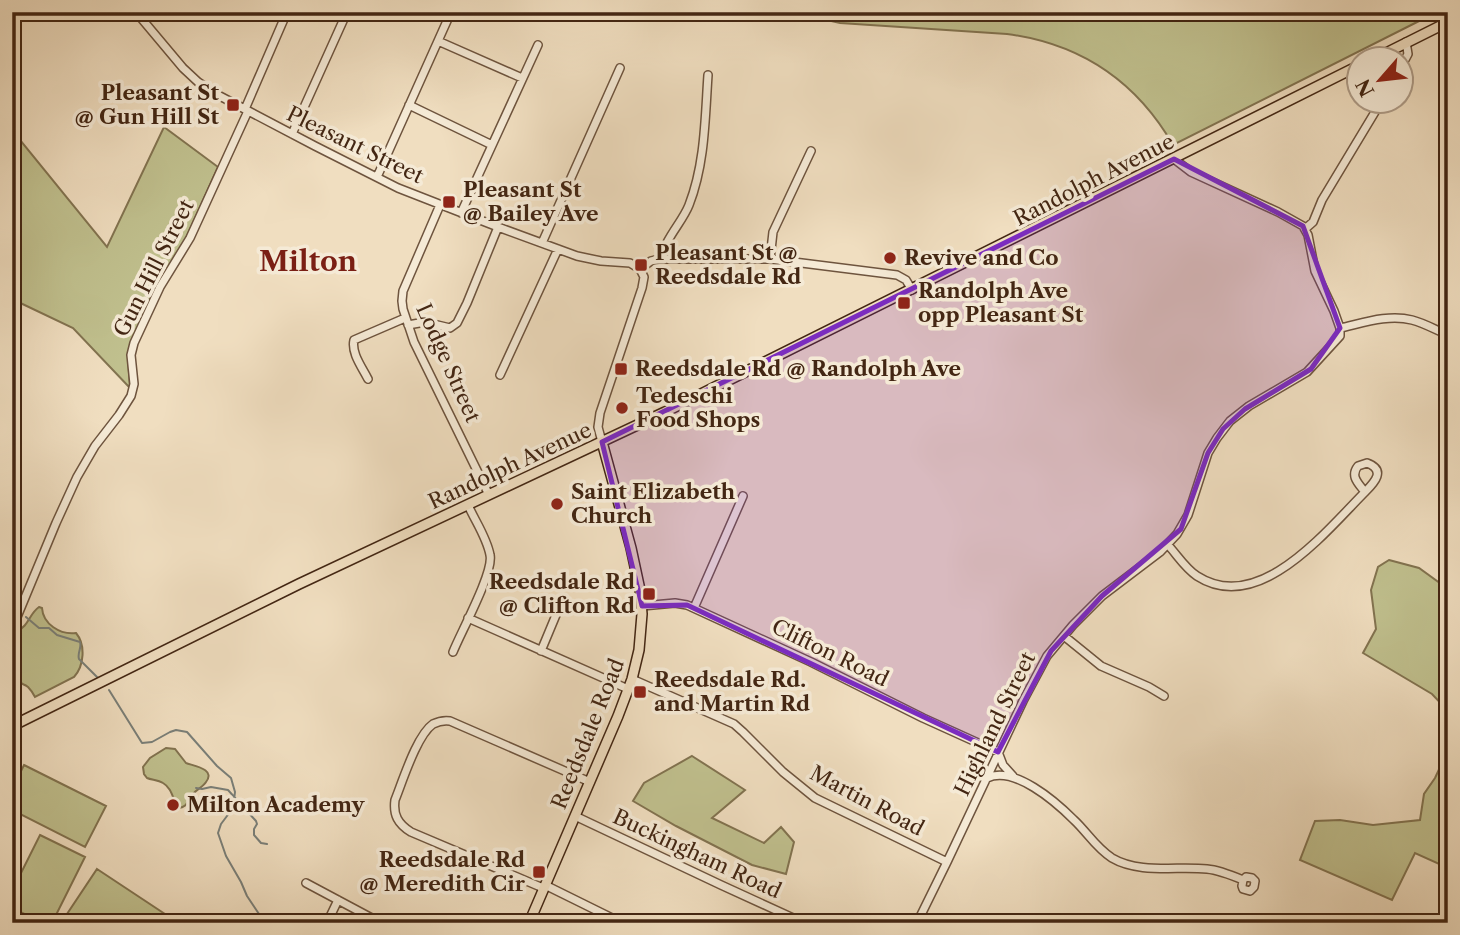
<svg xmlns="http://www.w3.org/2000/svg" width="1460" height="935" font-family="'Libre Caslon Text',serif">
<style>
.green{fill:#c0c08e;stroke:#827350;stroke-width:2}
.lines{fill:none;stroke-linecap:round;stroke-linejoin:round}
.stream{stroke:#7a7f78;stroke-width:2}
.minor-casing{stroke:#6e543e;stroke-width:10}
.major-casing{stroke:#432613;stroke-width:12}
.minor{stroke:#f5ead6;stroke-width:7}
.major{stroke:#f0dec0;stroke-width:9}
.marked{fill:#7b2cbf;fill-opacity:0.2;stroke:#7b2cbf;stroke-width:5;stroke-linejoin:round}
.poi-dot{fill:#8f2418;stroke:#f5ead6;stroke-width:2.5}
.labels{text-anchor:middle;stroke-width:7;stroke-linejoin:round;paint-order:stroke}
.poi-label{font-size:21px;font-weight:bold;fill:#432613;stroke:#f5ead6;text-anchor:start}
.street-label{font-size:21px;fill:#432613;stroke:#f5ead6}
.district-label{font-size:28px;font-weight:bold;fill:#7a1f14;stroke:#f5ead6}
</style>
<rect width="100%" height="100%" fill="#f0dec0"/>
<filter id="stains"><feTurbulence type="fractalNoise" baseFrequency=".00286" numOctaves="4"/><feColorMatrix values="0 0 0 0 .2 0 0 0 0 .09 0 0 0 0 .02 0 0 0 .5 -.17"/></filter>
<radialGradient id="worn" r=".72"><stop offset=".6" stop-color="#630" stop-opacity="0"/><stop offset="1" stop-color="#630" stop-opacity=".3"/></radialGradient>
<path class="green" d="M808 12H1437L1173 145C1136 81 1082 44 1007 34L840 23 827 20Z
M164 127 218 167 179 254 158 285 131 342 128 358 130 388 73 328 12 299V130L107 247Z
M1389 560 1419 568 1448 589V711L1432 694 1363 653 1376 629 1371 590 1378 567Z
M39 607 42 608C43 624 60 635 76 633 86 645 84 666 74 677L35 697C34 695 31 690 28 687 23 683 23 686 18 680 11 671 13 654 19 645L17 631C29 626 29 614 39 607Z
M166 748 175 749 186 763C194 766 216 769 206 782 203 787 197 789 193 794 187 801 188 807 178 808 173 800 172 788 163 783 158 780 152 780 147 778L144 774 143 767 150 758Z
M1448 750V868L1415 853 1392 900 1300 860 1315 821 1340 820 1373 825 1420 820 1424 794 1435 778Z
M692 756 745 790 712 818 764 843 781 827 794 842 786 874 752 865 676 826 633 801 644 783Z
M24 765 106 806 85 847 12 810V789Z
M40 835 85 857 52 923H43L12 908V891Z
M97 869 174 920 172 923H80L67 914Z"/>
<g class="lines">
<path class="stream" d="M26 617 39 628H49L57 635 80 642C82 648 77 653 79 659L98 678
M109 690 142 743 152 742 170 732 176 730 187 732 217 766 231 778 235 792 233 808 221 824 218 833 226 856 241 882 247 896 259 914 263 923
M196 788 202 789 211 787 228 790 256 821 257 824 254 829V835L261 843 267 844"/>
<g class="minor-casing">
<path id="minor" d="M136 12 183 68 198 82 216 94 315 146 398 188 498 227 577 256 601 261 630 263 640 269
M438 41 522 78
M1400 69 1408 54 1406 42
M409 105 492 145
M245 109 287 12
M292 134 347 12
M377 177 451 12
M440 205 403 291 402 301 403 309 414 342 489 495
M461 213 538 45
M1305 229 1313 222 1322 200 1381 102
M542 243 620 68
M662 259C664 239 682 223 689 205 705 164 705 119 708 75
M770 259 773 232 811 151
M640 269 651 261 659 259H770L897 275 906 280 912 290
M408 325 425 322 450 328 457 323 467 303 498 227
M1340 328C1363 323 1388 314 1412 320 1424 323 1436 330 1448 335
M500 375 558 249
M368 379C362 367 351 353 354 340L405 318
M602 442 598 427 600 413 642 288 644 277 640 269
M1168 545C1178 556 1185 568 1197 576 1259 616 1326 531 1365 492 1375 482 1386 470 1367 463L1358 466C1350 476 1358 483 1365 492
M642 606 675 603 687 605 811 662 923 718 998 752 1003 765 1013 776
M694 608 743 496
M468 618 628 689
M12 629 56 523 77 477 95 446 119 415 131 396 134 384 131 355 134 343 160 287 190 238 248 111
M1064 636 1101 666 1149 687 1164 696
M541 651 561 603
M453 652C461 632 494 572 490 555 487 538 475 521 468 505
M632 679 734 724 743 732 783 772 815 798 947 862
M987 778C1014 765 1056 802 1074 820 1087 832 1096 848 1112 858 1139 874 1177 866 1207 869 1219 870 1231 875 1243 880L1246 877 1252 878 1255 881 1254 887 1250 891 1243 889 1242 886 1243 880
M575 816 721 885 804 923
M306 883 381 923
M545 885 622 923
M543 888 411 832C398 824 393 815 395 800 403 780 417 735 433 724 439 721 443 720 450 721L590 782
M327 923 338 900
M917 923 947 862 1023 701 1047 656 1073 625 1102 596 1160 552 1177 534 1188 515 1208 453 1217 438 1230 421 1249 406 1307 372 1340 336V328L1334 311 1315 271 1308 235 1303 226 1278 212 1191 172 1174 159"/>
</g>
<g class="major-casing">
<path id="major" d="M1372 60 1448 22
M12 726 299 584 665 412 1358 66
M529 923 618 716 632 679 639 650 642 614 640 590 631 548 602 442"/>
</g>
<use href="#minor" class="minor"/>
<use href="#major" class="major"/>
</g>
<path class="marked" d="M1174 159 1303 226 1340 328 1311 369 1245 409 1223 429 1208 453 1181 529 1102 596 1051 651 998 752 687 605 642 606 602 442Z"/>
<g class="poi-dot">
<rect x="226" y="98" width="14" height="14" rx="3.5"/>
<rect x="442" y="195" width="14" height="14" rx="3.5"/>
<circle cx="890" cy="258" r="7"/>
<rect x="634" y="258" width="14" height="14" rx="3.5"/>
<rect x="897" y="296" width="14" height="14" rx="3.5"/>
<rect x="614" y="362" width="14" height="14" rx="3.5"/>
<circle cx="622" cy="408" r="7"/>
<circle cx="557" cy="504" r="7"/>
<rect x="642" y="587" width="14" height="14" rx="3.5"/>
<rect x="633" y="685" width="14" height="14" rx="3.5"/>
<circle cx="173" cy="805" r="7"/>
<rect x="532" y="865" width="14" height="14" rx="3.5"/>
</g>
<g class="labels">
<g class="poi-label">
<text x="219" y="100" text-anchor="end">Pleasant St<tspan x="219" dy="24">@ Gun Hill St</tspan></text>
<text x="463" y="197">Pleasant St<tspan x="463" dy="24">@ Bailey Ave</tspan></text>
<text x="655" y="260">Pleasant St @<tspan x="655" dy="24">Reedsdale Rd</tspan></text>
<text x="904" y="265">Revive and Co</text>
<text x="918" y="298">Randolph Ave<tspan x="918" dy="24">opp Pleasant St</tspan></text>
<text x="635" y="376">Reedsdale Rd @ Randolph Ave</text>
<text x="636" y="403">Tedeschi<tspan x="636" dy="24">Food Shops</tspan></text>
<text x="571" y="499">Saint Elizabeth<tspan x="571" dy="24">Church</tspan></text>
<text x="635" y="589" text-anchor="end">Reedsdale Rd<tspan x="635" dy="24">@ Clifton Rd</tspan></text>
<text x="654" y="687">Reedsdale Rd.<tspan x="654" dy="24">and Martin Rd</tspan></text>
<text x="187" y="812">Milton Academy</text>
<text x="525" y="867" text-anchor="end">Reedsdale Rd<tspan x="525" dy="24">@ Meredith Cir</tspan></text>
</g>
<g class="street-label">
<text transform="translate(355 145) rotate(26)" y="7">Pleasant Street</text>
<text transform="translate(1094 180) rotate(-27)" y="7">Randolph Avenue</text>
<text transform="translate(154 268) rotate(-63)" y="7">Gun Hill Street</text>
<text transform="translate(448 363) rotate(66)" y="7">Lodge Street</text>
<text transform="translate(510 466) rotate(-25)" y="7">Randolph Avenue</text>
<text transform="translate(830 653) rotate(26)" y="7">Clifton Road</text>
<text transform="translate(995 724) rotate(-64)" y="7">Highland Street</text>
<text transform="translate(588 734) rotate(-68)" y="7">Reedsdale Road</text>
<text transform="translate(867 801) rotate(28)" y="7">Martin Road</text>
<text transform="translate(697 854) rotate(25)" y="7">Buckingham Road</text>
</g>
<g class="district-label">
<text x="308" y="271">Milton</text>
</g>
</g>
<rect width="1460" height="935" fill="none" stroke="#f0dec0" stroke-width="42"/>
<rect x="14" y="14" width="1432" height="907" fill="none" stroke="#432613" stroke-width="3.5"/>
<rect x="21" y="21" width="1418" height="893" fill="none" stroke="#432613" stroke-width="2"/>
<g transform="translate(1380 80) rotate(242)"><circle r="33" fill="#f5ead6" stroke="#ae9c88" stroke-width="2"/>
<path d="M0-5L12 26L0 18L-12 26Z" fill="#8f2418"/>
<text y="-10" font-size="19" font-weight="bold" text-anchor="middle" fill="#432613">N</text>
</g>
<rect width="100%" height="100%" filter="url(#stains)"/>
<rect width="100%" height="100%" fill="url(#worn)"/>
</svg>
